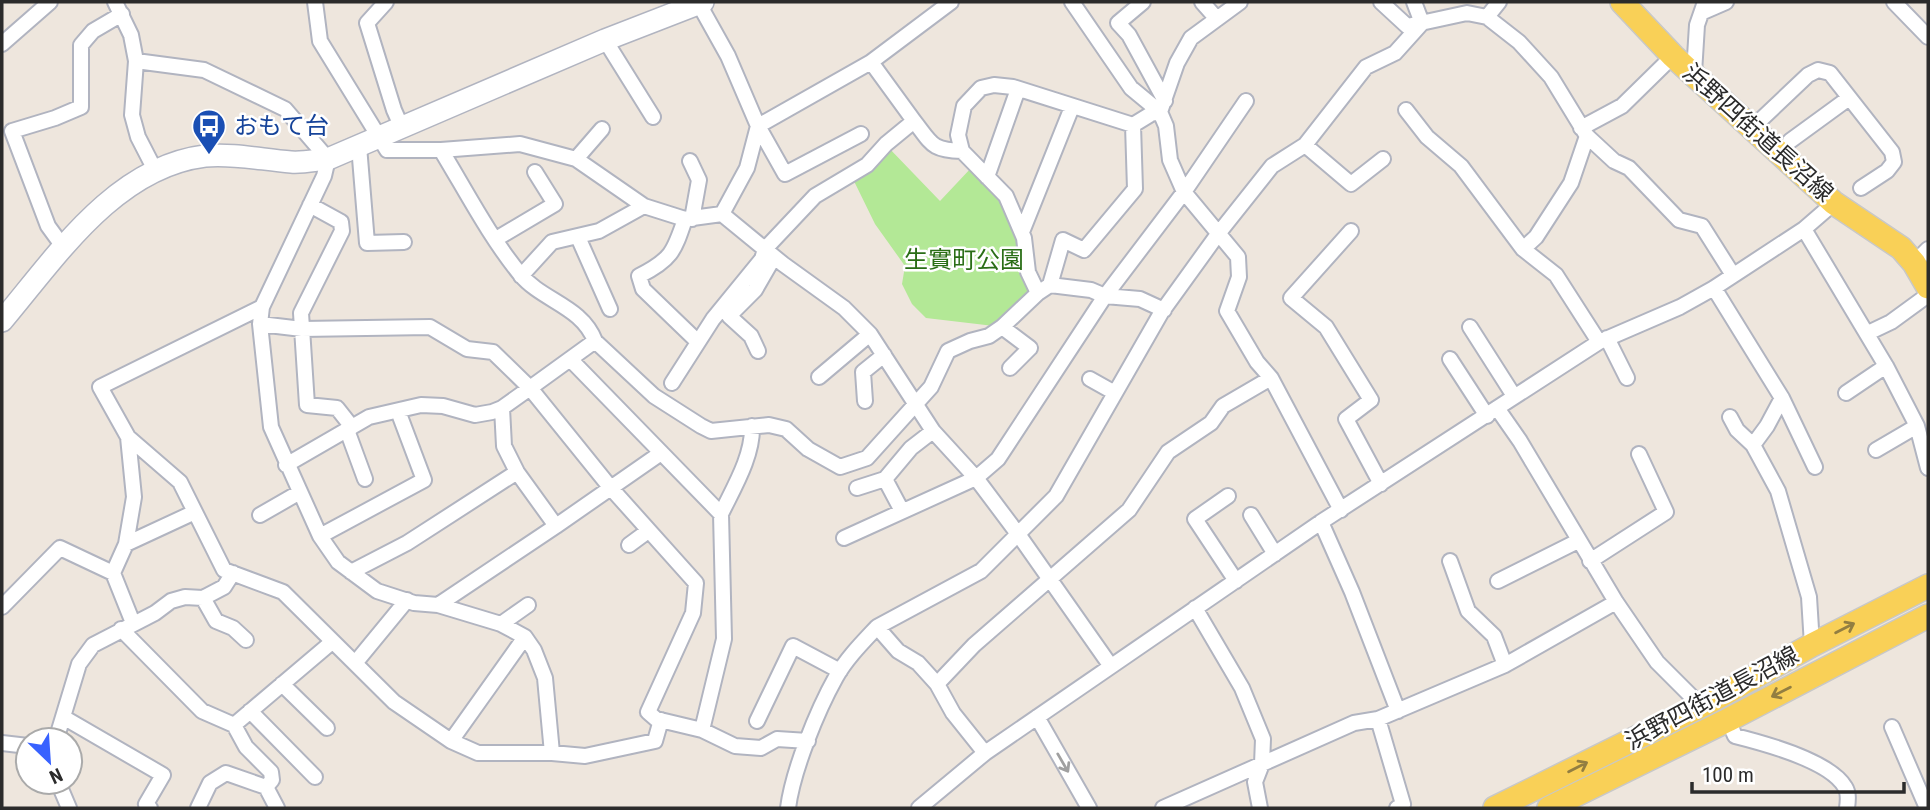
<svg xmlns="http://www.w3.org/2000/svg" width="1930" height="810" font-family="'Roboto Condensed','Noto Sans JP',sans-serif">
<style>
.green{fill:#b3e896}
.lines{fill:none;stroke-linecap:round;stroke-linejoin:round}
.street-casing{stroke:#b1b4c0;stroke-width:18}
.secondary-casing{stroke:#b1b4c0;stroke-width:24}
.primary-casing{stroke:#c8c8c8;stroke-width:26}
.street{stroke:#fff;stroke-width:14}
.secondary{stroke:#fff;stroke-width:21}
.primary{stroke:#f9d057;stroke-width:23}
.oneway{stroke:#927e41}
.oneway2{stroke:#a0a0a0}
.labels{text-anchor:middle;stroke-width:5;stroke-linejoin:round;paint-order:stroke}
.transit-label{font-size:24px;fill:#164399;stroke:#fff;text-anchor:start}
.street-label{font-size:24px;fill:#2b2b2b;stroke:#fff}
.park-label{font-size:24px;fill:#2a6e16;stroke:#fff}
</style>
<rect width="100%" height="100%" fill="#eee6dd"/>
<path class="green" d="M887 146 940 201 972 167 1002 198 1015 221 1035 293 994 326 926 318 912 304 902 284 905 266 875 224 852 177Z"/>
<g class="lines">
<g class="street-casing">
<path id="street" d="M115 2 131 35 136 61 132 115 138 137 155 170
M386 2 367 23 394 110 402 128
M1072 2 1131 88 1160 112 1166 126 1170 160 1184 192 1238 257 1239 277 1227 311 1257 362 1271 378 1341 510
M1143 2 1118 23 1129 35 1165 101
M1202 2 1217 19
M1381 2 1407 26 1467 13 1487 17 1519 42 1551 77 1587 136 1614 161 1629 168 1679 220 1702 226 1733 275
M1894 2 1928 37
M699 4 728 56 758 126 785 174 861 134
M1703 12 1726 2
M1487 17 1499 2
M605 40 653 117
M2 44 50 2
M136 61 204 70 285 109 328 159 324 176 262 307 260 324 271 427 320 536 338 562 377 591 414 603 438 605 501 624 525 637 534 650 545 678 552 753
M1694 73 1697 25 1705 2
M1406 110 1427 137 1461 166 1523 249 1556 275 1599 342
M914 121C932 144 931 150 962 151
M1581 128 1622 106 1673 56
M1751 129 1808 75 1818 70 1830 73 1892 152 1894 162 1887 171 1861 188
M1790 141 1849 98
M1305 145 1366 67 1395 53 1422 23 1414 2
M359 146 367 243 404 242
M441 150 520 144 576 159 644 206 685 219 722 214 747 168 758 126 871 62
M576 159 602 129
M690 161 699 180 692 219
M987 177 1018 89
M310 205 341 222 342 231 301 313 307 405 337 408 352 427
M722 214 783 264 844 308 870 334 933 431 976 478 1018 534 1056 496 1161 313 1218 234 1272 166 1305 145 1351 184 1383 159
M685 219C674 252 671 260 639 276L643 289 698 342
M1804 229 1886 366 1917 426 1928 468
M1351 231 1291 298 1326 327 1371 400 1346 419 1381 484
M1022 232 1072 107
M578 237 610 309
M496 239 555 204 535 172
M64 248 48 226 12 131 55 118 81 107V45L93 31 122 14
M1523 249 1536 237 1571 183 1587 136
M1914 263 1928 249
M521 276 552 242 599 231 644 206
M1050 285 1063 240 1084 250 1135 189 1133 125
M1714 288 1782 398 1815 467
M1038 293 1028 272 1024 238 1006 196 962 151 958 135 964 106 981 88 994 85 1013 87 1133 125 1151 114 1160 112 1177 63 1191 38 1240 2
M260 324 302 329 430 327 467 349 493 352 530 388 595 341C582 306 542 301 520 274 489 236 466 191 441 150H387L320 41 315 2
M1002 327 1030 348 1010 368
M1470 327 1514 396
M1868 333 1891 322 1928 295
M1607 338 1627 378
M595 341 654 396 701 426 711 431 769 425 786 429 808 449 840 467 867 458 876 448 931 387 948 351 970 341 989 336 1002 327 1038 293 1050 285 1091 290 1105 296 1140 299 1164 310
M758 351 751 336 729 316 755 290 774 257
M570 359 721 514 724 639 702 730
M1450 359 1487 416
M819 377 870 334
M1090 379 1115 393
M672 383 713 319 762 259 765 249 815 196 867 165 886 144 914 121 871 62 951 2
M1846 393 1886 366
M865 401 863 372 884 355
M1497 408 1520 441 1616 602 1657 662 1701 706
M1730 417 1737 430 1753 445 1778 491 1809 597 1812 645
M347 430 365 479
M128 437 180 482 224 570 283 592 394 702 451 741 478 753H552L585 756 655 741 661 720
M1753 445 1767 426 1782 398
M1876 450 1917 426
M286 465 369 417 421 405 443 406 475 415 492 412 502 408 530 388 610 487 696 583 693 613 648 712 656 719 702 730 735 746 761 748 777 739 808 741
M885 479 902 511
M857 488 885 479 911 448 933 431
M1228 496 1195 519 1236 581
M721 514C734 487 753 456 752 426
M260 515 300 492
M1251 515 1275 554
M1321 522 1352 592 1398 711
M556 526 661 453
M320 536 424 480 398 411
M844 538 976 478 998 459 1105 296 1184 192 1246 101
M126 544 195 512
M629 545 648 531
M1450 561 1468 611 1494 636 1505 665
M1590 561 1666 512 1639 454
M351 572 407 543 517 472
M233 573 224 587 203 598 216 621 233 628 246 640
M1498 581 1578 541
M438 605 556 526 517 472 504 446 502 408
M2 607 60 548 113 573
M1195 608 1242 688 1263 739 1262 764 1255 782 1260 808
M133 623 113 573 126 544 134 497 128 437 100 387 262 307
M501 624 528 605
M121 629 202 711 234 725 246 747 271 772 272 780 266 787 277 808
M356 662 407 600
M1110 665 1018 534 981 571 877 627 898 651 918 663 937 684 974 645 1129 510 1168 452 1211 423 1223 406 1271 378
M282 684 327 728
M937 684 953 713 985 753
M250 711 315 777
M63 717 163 775 146 804 150 808
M1037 717 1089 808
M1378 719 1403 804 1397 808
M1728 720 1735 736C1763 743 1830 761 1845 787 1849 793 1848 801 1847 808
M757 721 793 646 840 671
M234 725 332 642
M1892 727 1927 808
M56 740 79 664 93 645 155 613 171 601 185 597 203 598
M451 741 525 637
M2 743 28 746
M58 782 69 808
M198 808 210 783 226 773 266 787
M788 808C793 770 817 711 836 677 847 658 862 643 877 627
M919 808 985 753 1321 522 1599 342 1680 307 1714 288 1804 229 1834 203
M1163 808 1354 723 1378 719 1505 665 1616 602"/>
</g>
<g class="secondary-casing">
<path id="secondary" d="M2 321C56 257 115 167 205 156 233 153 263 160 291 162 303 163 316 160 328 159L605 40 703 2"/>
</g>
<g class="primary-casing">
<path id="primary" d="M1622 2 1673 56 1834 203 1901 248 1914 263 1928 287
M1495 808 1711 701 1812 645 1928 586
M1549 808 1728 720 1928 616"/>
</g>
<use href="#street" class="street"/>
<use href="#secondary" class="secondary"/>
<use href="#primary" class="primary"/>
</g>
<defs><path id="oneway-shaft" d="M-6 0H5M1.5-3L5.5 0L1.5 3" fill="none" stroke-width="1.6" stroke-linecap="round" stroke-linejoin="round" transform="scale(1.75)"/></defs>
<g class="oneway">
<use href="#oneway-shaft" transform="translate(1845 628) rotate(-27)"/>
<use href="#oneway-shaft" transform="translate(1781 692) rotate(153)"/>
<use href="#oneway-shaft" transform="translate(1578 767) rotate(-27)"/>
</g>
<use class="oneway2" href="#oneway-shaft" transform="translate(1063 763) rotate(60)"/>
<defs>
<g id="bus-pin" transform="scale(1.75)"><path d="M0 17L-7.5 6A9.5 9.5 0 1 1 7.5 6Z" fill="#1a4fb4" stroke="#fff"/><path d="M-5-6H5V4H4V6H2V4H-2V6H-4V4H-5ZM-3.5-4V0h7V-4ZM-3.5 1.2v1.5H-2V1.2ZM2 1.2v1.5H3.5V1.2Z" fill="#fff"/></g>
</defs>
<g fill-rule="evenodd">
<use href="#bus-pin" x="209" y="126"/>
</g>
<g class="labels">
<g class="transit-label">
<text x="234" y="134">おもて台</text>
</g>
<g class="street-label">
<text transform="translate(1758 133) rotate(42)" y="8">浜野四街道長沼線</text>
<text transform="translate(1712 698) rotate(-28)" y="8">浜野四街道長沼線</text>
</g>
<g class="park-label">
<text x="964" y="268">生實町公園</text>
</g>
</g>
<rect width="1930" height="810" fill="none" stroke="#2b2b2b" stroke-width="7"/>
<g transform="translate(49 761) rotate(155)"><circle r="33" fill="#ffffff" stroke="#aaaaaa" stroke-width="2"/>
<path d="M0-5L12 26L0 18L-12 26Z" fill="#3862ff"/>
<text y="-10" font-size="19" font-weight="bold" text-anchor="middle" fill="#2b2b2b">N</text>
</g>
<path d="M1692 782v10h212v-10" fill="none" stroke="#2b2b2b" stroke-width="3.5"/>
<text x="1702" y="782" font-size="21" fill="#2b2b2b" stroke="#ffffff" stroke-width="5" paint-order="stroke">100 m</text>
</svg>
